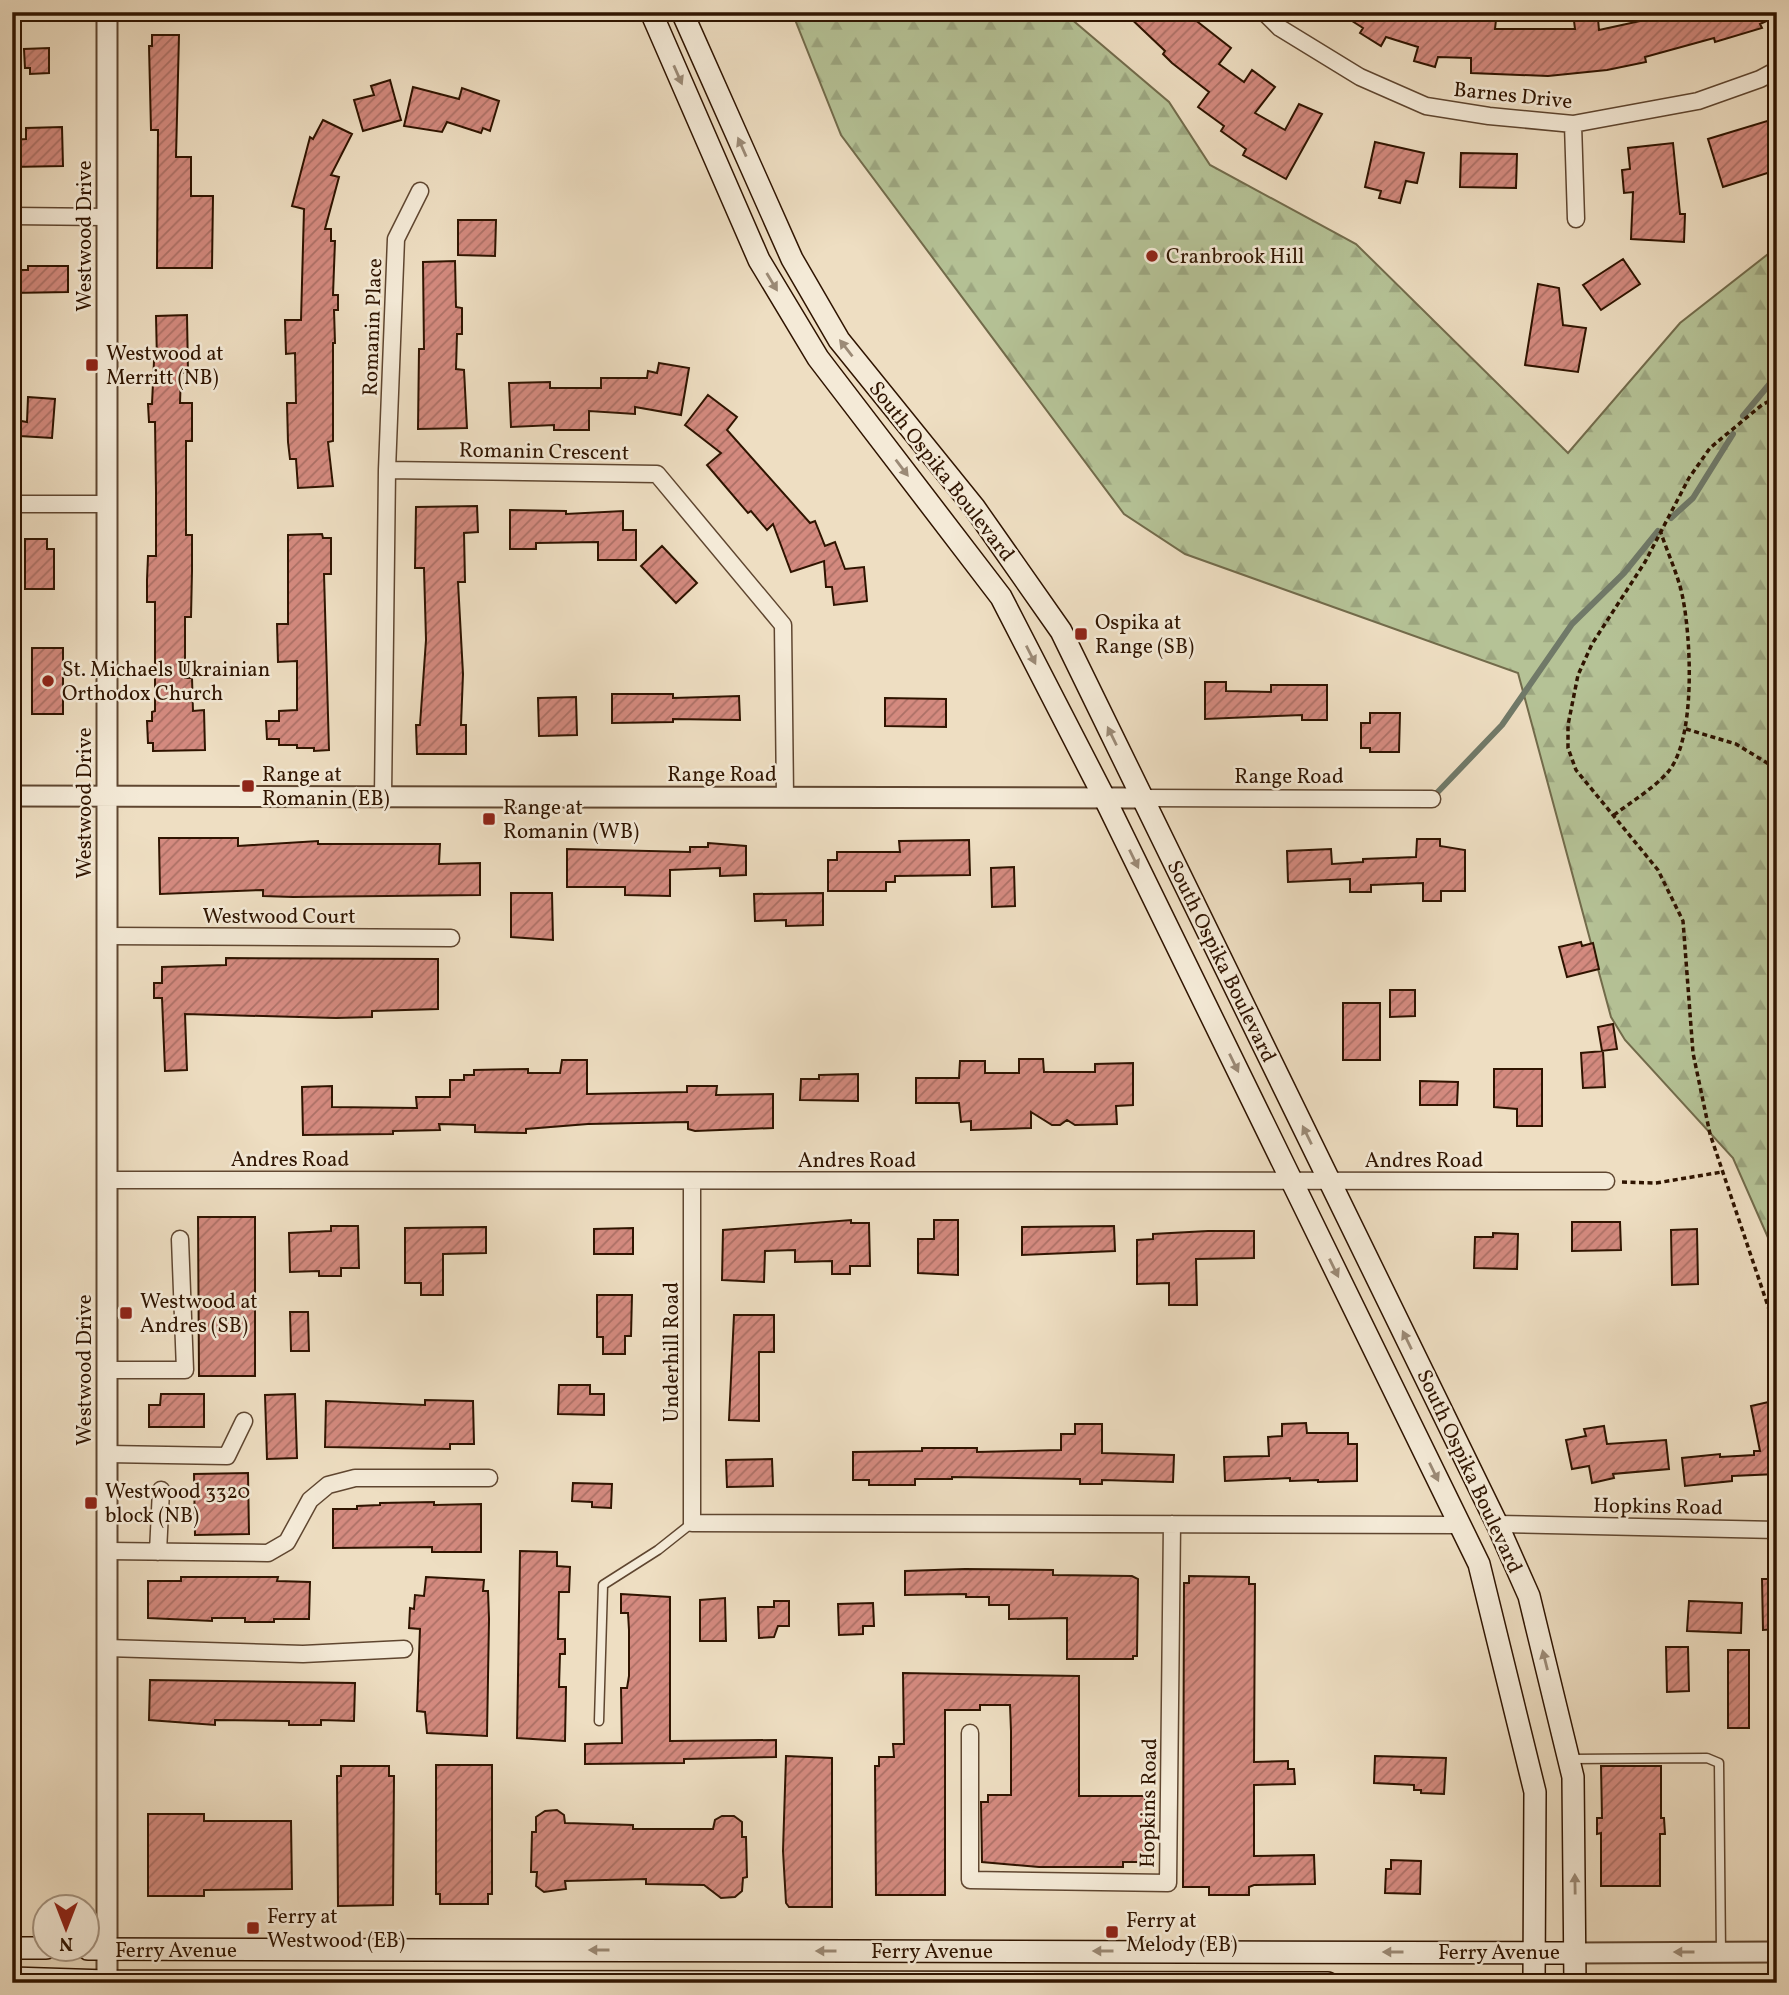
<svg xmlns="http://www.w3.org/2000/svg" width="1789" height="1995" font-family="Vollkorn,serif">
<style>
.forest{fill:url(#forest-firs);stroke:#726b4b;stroke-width:2}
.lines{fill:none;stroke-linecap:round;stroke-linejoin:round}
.stream{stroke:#707968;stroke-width:6}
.building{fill:url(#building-hatch);stroke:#2f1400;stroke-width:2}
.service-casing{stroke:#5f4630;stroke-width:11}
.minor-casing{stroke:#5f4630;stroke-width:19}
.tertiary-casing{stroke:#5f4630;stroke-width:23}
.secondary-casing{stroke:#2f1400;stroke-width:24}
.path{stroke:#2f1400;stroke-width:3.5;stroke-dasharray:5 3.5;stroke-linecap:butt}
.service{stroke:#f4ead7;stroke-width:8}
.minor{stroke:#f4ead7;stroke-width:16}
.tertiary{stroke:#f4ead7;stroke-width:19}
.secondary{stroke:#f4ead7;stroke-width:21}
.oneway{fill:#9b8a76}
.poi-dot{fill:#8f2418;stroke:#f4ead7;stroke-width:2.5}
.labels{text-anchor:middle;stroke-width:5;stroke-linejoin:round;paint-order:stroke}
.street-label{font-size:21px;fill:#2f1400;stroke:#f4ead7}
.poi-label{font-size:21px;fill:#2f1400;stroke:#f4ead7;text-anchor:start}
</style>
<defs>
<pattern id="forest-firs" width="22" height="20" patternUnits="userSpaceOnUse" patternTransform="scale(1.75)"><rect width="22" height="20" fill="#b5c296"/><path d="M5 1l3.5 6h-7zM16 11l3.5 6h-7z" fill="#9ca680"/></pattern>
<pattern id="building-hatch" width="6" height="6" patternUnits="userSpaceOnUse" patternTransform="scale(1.75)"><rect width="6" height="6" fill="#d48a7f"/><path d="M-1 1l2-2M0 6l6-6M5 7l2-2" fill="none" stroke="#ac7066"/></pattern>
</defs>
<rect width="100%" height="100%" fill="#eedec2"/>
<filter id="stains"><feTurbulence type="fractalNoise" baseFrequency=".00286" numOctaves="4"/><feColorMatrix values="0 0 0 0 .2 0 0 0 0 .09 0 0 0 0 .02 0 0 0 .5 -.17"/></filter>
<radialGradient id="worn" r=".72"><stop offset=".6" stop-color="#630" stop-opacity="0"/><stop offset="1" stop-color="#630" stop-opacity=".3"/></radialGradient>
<path class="forest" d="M792 12H1063L1169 102 1210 165 1356 244 1568 453 1680 323 1777 247V1258L1733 1158 1625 1040 1611 1017 1518 673 1185 554 1124 514 841 135Z"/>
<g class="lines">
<path class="stream" d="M1743 416 1777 375
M1671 518 1693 498 1733 434
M1433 797 1502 725 1572 624 1624 573 1658 531"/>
</g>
<path class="building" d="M1124 12H1185L1231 48 1219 64 1244 82 1252 70 1275 87 1255 113 1285 130 1299 104 1322 114 1286 179 1243 155 1246 149 1221 131 1224 126 1198 107 1209 92 1172 63 1163 54 1165 51Z
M1338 12H1452L1450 18 1496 20 1495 29H1575L1574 21 1598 19 1599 30 1654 18 1653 12H1777V16L1760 24 1762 28 1715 42 1714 38 1645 57 1646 62 1607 70 1548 76 1471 73V58L1438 57 1435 67 1414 61 1418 47 1386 37 1381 46 1360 33 1363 28Z
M152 35H179L176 157H191V196H213L212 268H157L158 130H151L149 46H152Z
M49 48V73L30 74V68H25L24 49Z
M390 80 401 120 363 131 354 100 374 95 371 86Z
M413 87 459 99 462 88 499 101 490 131 483 128 481 133 447 122 442 132 404 126Z
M1777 118V170L1723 187 1708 139Z
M323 120 352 134 331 175 339 177 325 229H331V241H335L333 295H338V310H334L335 343H333V441L328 442 333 486 298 488 296 459H290L288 442 287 403H296L295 353 286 354 285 320H301L304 209 292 206 310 137 313 139Z
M62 127 63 166 12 167V140L26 139V128Z
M1375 142 1424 153 1417 183 1406 181 1400 203 1379 198 1381 191 1365 187Z
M1673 143 1680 214H1685L1684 242 1631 239 1633 192 1624 193 1622 170 1630 169 1628 148Z
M1461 153 1517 154 1516 188 1460 187Z
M458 220H496L495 256 458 255Z
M1623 259 1640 284 1601 310 1583 285Z
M455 261 456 307 462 308V334H457L456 369 464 370 467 428 418 429 419 349H424L423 262Z
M28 266H68V292L12 293V270H28Z
M1538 284 1559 288 1563 325 1586 328 1578 372 1525 365Z
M187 315 188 373H181L180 403H192V441H186V535H192V571L191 617H185V678H192L193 711 204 710 205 750 153 751V743H148L147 721H152V712L155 711V602H147V580L148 556H156V491L155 422H149L148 404H152L154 361H157L156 316Z
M659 363 689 368 681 415 635 407V414L589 411V430H554V425L511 427 509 383 550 382V388H601V378H647L648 371 657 373Z
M708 395 737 417 727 430 810 523 815 521 825 546 835 542 845 569 864 567 867 601 834 605 832 587H826L824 561 791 572 773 524 767 530 751 511 748 513 707 465 721 453 685 425Z
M28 397 55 399 52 438 20 436 21 421 27 422Z
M477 506 478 532 464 533 465 582H458L463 674 461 725H466V754H417L416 725H420L426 640 424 568H415L416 507Z
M510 510 566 511V514L623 511V530H636V560H598V542L536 543V549H510Z
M322 534 323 538H331V574H324L329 750 314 751V748H297V745H279V739H267L266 721H279V711L297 710V661L278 662 277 624H288V535Z
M25 539H47V549H54V589H25Z
M662 546 697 583 676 603 641 566Z
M32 648H63V714H32Z
M1205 682H1226V691L1271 692V685H1327V720H1302V715L1205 719Z
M612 694H673V698L739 696 740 720 673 719V722L612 723Z
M576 697 577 735 539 736 538 698Z
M885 698 946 699V727L885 726Z
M1370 713H1400L1399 752H1370V748H1361V723H1370Z
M159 838H238V846L318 841V844H440L439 864 480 863V895L293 897 263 896V890L160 894Z
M1417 839H1440V846L1465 850V891H1441V901H1423V883L1371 885V892H1350V879L1288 882 1287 851 1331 849 1332 864 1363 862V859L1416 857Z
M969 840 970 875 895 876V882H886V891H828V860H837V852H900L899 841Z
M708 843 746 846V875L720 876V868L670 870V896L625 895V887H567V849L690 852V847H708Z
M1014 867 1015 906 992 907 991 868Z
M511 893H552L553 940 511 937Z
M823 893V925L786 926V920L755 921 754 894Z
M1581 942 1582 946 1593 943 1599 969 1567 977 1559 947Z
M226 958 438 959V1009L372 1011V1017L336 1018 185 1014 187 1070 165 1071 162 998H154V983H162V967L226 965Z
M1390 990H1415V1016L1390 1017Z
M1343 1003H1380V1060H1343Z
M1613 1024 1617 1049 1602 1051 1598 1027Z
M1603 1051 1605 1087 1583 1088 1581 1053Z
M1019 1059H1043L1044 1072H1095V1064L1133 1063V1105L1116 1106 1117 1124 1075 1125 1067 1120 1060 1125H1052L1031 1112V1128L971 1130V1121L961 1122 959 1103H916V1078H959L960 1061H985V1073H1019Z
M562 1060H587V1094L687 1092V1086H717L716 1095 773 1094V1128L695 1131 688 1129V1122L588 1124 526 1129V1133L475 1132V1125L439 1124 440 1130 393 1131V1134L303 1135 302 1087 332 1086V1107L417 1108 416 1097H450V1080H464V1075H474V1070L528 1069V1073H560Z
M1494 1069H1542V1126H1517V1109L1494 1107Z
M858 1074V1101L800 1100 801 1079H819V1075Z
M1420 1081 1458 1082 1457 1105H1420Z
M198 1217H255V1376H199Z
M851 1220V1223H869L870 1266H850V1274H832V1261L795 1262V1250L765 1251 764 1282 722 1280 723 1230Z
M934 1220H958V1275L918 1273V1239H934Z
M1572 1222H1620L1621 1250 1572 1251Z
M331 1226H358L359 1268H341V1276H319V1271L290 1272 289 1233 331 1231Z
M1114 1226 1115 1251 1022 1255V1227Z
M486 1227V1253L443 1254V1295H421V1283H405V1228Z
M633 1228V1254H594V1229Z
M1697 1229 1698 1284 1672 1285 1671 1230Z
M1208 1231H1254V1258L1196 1259 1197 1305H1169V1283L1137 1284V1240L1153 1239V1234Z
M1493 1233 1518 1234 1517 1269 1474 1268 1475 1237H1493Z
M597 1295H632L631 1336H625V1354H603V1337H597Z
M290 1312H308L309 1351H291Z
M734 1315H774V1352H759V1421L729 1420Z
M559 1385H590V1394H604V1415L558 1414Z
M161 1394H204V1427H149V1405H160Z
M295 1394 297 1458 267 1459 265 1395Z
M425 1400 473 1401 474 1444H450V1449L325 1447 326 1401 425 1405Z
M1773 1401 1777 1417V1474L1732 1476V1481L1685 1486 1682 1458 1720 1454V1457L1754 1455V1451H1760L1751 1406Z
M1306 1423 1307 1433H1348V1444H1357V1481L1318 1482V1480L1290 1481V1478L1225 1481 1224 1457 1269 1456 1268 1437 1282 1436V1424Z
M1075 1424H1102V1453L1174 1455 1173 1482 1102 1480V1484H1080V1479L952 1477V1479H915V1485H869V1480H853V1452L922 1451V1448H977V1452L1061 1450V1434H1075Z
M1604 1426 1607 1444 1666 1440 1669 1469 1613 1474 1614 1478 1592 1483 1589 1466 1572 1469 1566 1440 1586 1436 1584 1429Z
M772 1459 773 1486 727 1487 726 1460Z
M248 1473 249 1534 195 1535 194 1474Z
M573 1483 612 1484 611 1508 592 1507V1502L572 1501Z
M434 1502V1505L481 1504V1552H432V1547L333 1548V1509H357V1506L380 1505V1503Z
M520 1551 557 1552V1566L570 1567 569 1592H559L558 1639H565V1654H560L559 1687H566L565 1741 517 1738Z
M965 1569 1053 1570V1575L1132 1576 1138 1579 1137 1656H1133V1659H1067V1618L1009 1619V1605H989V1597H966V1594L905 1595V1571Z
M1189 1576 1249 1577V1584H1255L1254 1762 1288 1761V1769H1294L1295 1784 1254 1785V1856L1314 1855 1315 1884 1254 1885 1249 1887V1895H1209V1887H1183L1184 1583H1189Z
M181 1577H278L277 1581 310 1582 309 1619H274V1622H245V1618H212V1621L148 1618V1581H181Z
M426 1577 484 1580 483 1591H488L489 1619 487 1736 427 1733 425 1712 417 1711 420 1629 409 1628 410 1608 414 1609 415 1595 424 1596Z
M1762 1579H1777V1629L1763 1630Z
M621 1594 670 1597V1741L776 1740V1757L684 1759V1763L585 1764V1744L622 1743 621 1688H627L629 1676V1630L628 1613H621Z
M725 1598 726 1641H700V1600Z
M774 1601H789V1626H778L774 1637 759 1638 758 1607H774Z
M1689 1601 1742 1603 1741 1633 1687 1631Z
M873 1603 874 1626H863V1634L839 1635 838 1604Z
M1666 1647H1688L1689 1691 1667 1692Z
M1728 1650H1749V1728H1728Z
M903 1673 1079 1676V1796H1145V1800H1153L1151 1862H1123V1867H1039L982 1862 981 1802H988V1795H1011V1731L1010 1705H980V1710H945V1895H876L875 1766H879V1757H894L893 1744H904Z
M150 1680 355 1683 354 1721 321 1720V1725H289V1721L215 1720V1725L149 1720Z
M786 1756 832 1758V1907H789L786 1903 783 1851Z
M1375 1756 1446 1758 1444 1794 1421 1793V1790H1414V1785L1374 1783Z
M436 1765H492V1894H488V1904H440V1894H436Z
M341 1766H389V1776H394L393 1905 338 1906 337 1776H341Z
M1601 1766H1661V1818H1664L1665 1834H1660V1886H1601V1833L1597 1834V1818H1602Z
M557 1810 564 1815 565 1823 633 1825V1829H713L715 1820 722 1816H734L742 1822V1837H746L747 1877 743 1878 742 1891 735 1897 721 1898 704 1885 646 1884V1879L565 1881 566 1889 544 1892 536 1886 537 1872H531L532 1832H536V1817L545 1811Z
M148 1814H204V1821H291L292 1889 204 1890V1896H148Z
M1391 1860 1421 1861 1420 1894 1385 1893 1386 1869H1391Z"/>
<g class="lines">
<g class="service-casing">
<path id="service" d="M599 1721 603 1585 658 1550 692 1523
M1571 1759 1707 1758 1719 1763 1721 1952"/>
</g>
<g class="minor-casing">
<path id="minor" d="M1264 12 1280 28 1360 77 1426 106 1489 116 1573 124 1698 101 1760 79 1777 70
M1573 124 1576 219
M12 216 107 217
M387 470 657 474 783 625 785 797
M12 504H107
M383 796 387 470 396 239 420 191
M1142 798 1432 799
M107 936 451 938
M107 1180 1606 1181
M692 1181V1523L1459 1525
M107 1370H185L180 1239
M107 1454 227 1456 244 1421
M1497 1524 1777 1530
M108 1551 268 1553 287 1542 310 1500 328 1485 355 1478H489
M158 1552 161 1490
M107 1648 303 1654 404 1649
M970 1733V1880L1168 1883 1172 1524"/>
</g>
<g class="tertiary-casing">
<path id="tertiary" d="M12 796 1142 798
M1575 1953 1777 1952
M107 1983V12"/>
</g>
<g class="secondary-casing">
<path id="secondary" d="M651 12 759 260 818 358 1001 597 1104 797 1479 1564 1535 1792 1534 1983
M682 12 792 259 839 340 974 507 1061 631 1497 1524 1529 1596 1573 1777 1575 1983
M12 1948H46
M88 1949 1575 1953
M12 1978 107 1981 1328 1983"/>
</g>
<path class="path" d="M1777 398 1763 404 1710 448 1689 478 1645 562 1592 644 1578 675 1568 725V748L1576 770 1658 870 1683 921 1693 1053 1710 1134 1777 1333
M1686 729 1736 744 1777 769
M1614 815C1631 802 1654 788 1668 772 1696 739 1691 640 1683 599 1679 577 1668 554 1661 533
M1622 1182 1656 1183 1722 1172"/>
<use href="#service" class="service"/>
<use href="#minor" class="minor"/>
<use href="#tertiary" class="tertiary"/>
<use href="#secondary" class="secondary"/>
</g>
<defs><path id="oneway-solid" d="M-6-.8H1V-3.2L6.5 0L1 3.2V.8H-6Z" transform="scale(1.75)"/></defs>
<g class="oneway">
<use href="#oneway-solid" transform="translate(678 75) rotate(66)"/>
<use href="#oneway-solid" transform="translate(742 147) rotate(-114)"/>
<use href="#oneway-solid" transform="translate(772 282) rotate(59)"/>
<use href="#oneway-solid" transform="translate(846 348) rotate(-128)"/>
<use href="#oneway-solid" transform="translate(902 468) rotate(53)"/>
<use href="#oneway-solid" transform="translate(1031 655) rotate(63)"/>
<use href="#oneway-solid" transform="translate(1112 736) rotate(-116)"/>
<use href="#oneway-solid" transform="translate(1134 859) rotate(64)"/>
<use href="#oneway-solid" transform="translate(1234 1063) rotate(64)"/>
<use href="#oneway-solid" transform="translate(1307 1135) rotate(-116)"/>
<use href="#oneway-solid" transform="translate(1334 1268) rotate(64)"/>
<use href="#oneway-solid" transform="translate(1407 1340) rotate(-116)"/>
<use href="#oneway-solid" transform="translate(1434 1472) rotate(64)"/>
<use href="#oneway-solid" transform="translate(1545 1660) rotate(-104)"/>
<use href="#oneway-solid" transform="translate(1575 1884) rotate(-91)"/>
<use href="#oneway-solid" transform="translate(599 1950) rotate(-180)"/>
<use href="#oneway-solid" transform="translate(826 1951) rotate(-180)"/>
<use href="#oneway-solid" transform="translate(1103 1951) rotate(-180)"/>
<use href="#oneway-solid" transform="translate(1393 1952) rotate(-180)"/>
<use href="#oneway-solid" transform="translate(1684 1952) rotate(180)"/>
</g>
<g class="poi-dot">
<circle cx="1152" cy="256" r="7"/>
<rect x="85" y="358" width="14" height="14" rx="3.5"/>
<rect x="1074" y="627" width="14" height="14" rx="3.5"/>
<circle cx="48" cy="681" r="7"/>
<rect x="241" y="779" width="14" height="14" rx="3.5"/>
<rect x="482" y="812" width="14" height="14" rx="3.5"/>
<rect x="119" y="1306" width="14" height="14" rx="3.5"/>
<rect x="84" y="1496" width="14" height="14" rx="3.5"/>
<rect x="246" y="1921" width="14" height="14" rx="3.5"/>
<rect x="1105" y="1925" width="14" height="14" rx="3.5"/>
</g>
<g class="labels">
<g class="street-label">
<text transform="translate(1513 95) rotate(6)" y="7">Barnes Drive</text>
<text transform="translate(84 236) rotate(-90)" y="7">Westwood Drive</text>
<text transform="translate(372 327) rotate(-88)" y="7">Romanin Place</text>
<text transform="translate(544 451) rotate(1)" y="7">Romanin Crescent</text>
<text transform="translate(942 471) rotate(52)" y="7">South Ospika Boulevard</text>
<text x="722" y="781">Range Road</text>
<text x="1289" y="783">Range Road</text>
<text transform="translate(84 803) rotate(-90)" y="7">Westwood Drive</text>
<text x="279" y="923">Westwood Court</text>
<text transform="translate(1222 961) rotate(64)" y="7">South Ospika Boulevard</text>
<text x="290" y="1166">Andres Road</text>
<text x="857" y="1167">Andres Road</text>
<text x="1424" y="1167">Andres Road</text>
<text transform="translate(671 1352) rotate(-90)" y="7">Underhill Road</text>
<text transform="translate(84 1370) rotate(-90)" y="7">Westwood Drive</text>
<text transform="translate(1470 1471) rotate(65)" y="7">South Ospika Boulevard</text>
<text transform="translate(1658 1506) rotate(1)" y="7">Hopkins Road</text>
<text transform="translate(1148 1803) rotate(-89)" y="7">Hopkins Road</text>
<text x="176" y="1957">Ferry Avenue</text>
<text x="932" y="1958">Ferry Avenue</text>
<text x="1499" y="1959">Ferry Avenue</text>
</g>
<g class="poi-label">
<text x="1166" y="263">Cranbrook Hill</text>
<text x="106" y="360">Westwood at<tspan x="106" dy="24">Merritt (NB)</tspan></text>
<text x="1095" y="629">Ospika at<tspan x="1095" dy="24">Range (SB)</tspan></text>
<text x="62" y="676">St. Michaels Ukrainian<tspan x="62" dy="24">Orthodox Church</tspan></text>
<text x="262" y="781">Range at<tspan x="262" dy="24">Romanin (EB)</tspan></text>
<text x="503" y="814">Range at<tspan x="503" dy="24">Romanin (WB)</tspan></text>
<text x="140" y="1308">Westwood at<tspan x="140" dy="24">Andres (SB)</tspan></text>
<text x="105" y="1498">Westwood 3320<tspan x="105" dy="24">block (NB)</tspan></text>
<text x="267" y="1923">Ferry at<tspan x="267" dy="24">Westwood (EB)</tspan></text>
<text x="1126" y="1927">Ferry at<tspan x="1126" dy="24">Melody (EB)</tspan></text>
</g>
</g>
<rect width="1789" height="1995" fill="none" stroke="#eedec2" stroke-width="42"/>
<rect x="14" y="14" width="1761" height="1967" fill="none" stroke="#2f1400" stroke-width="3.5"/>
<rect x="21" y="21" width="1747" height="1953" fill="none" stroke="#2f1400" stroke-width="2"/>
<g transform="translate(66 1928) rotate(180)"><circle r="33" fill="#f4ead7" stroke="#a59481" stroke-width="2"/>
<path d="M0-5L12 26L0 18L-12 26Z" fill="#8f2418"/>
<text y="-10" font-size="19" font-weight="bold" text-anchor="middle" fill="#2f1400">N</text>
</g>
<rect width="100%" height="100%" filter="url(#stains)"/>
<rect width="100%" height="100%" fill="url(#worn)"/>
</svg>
